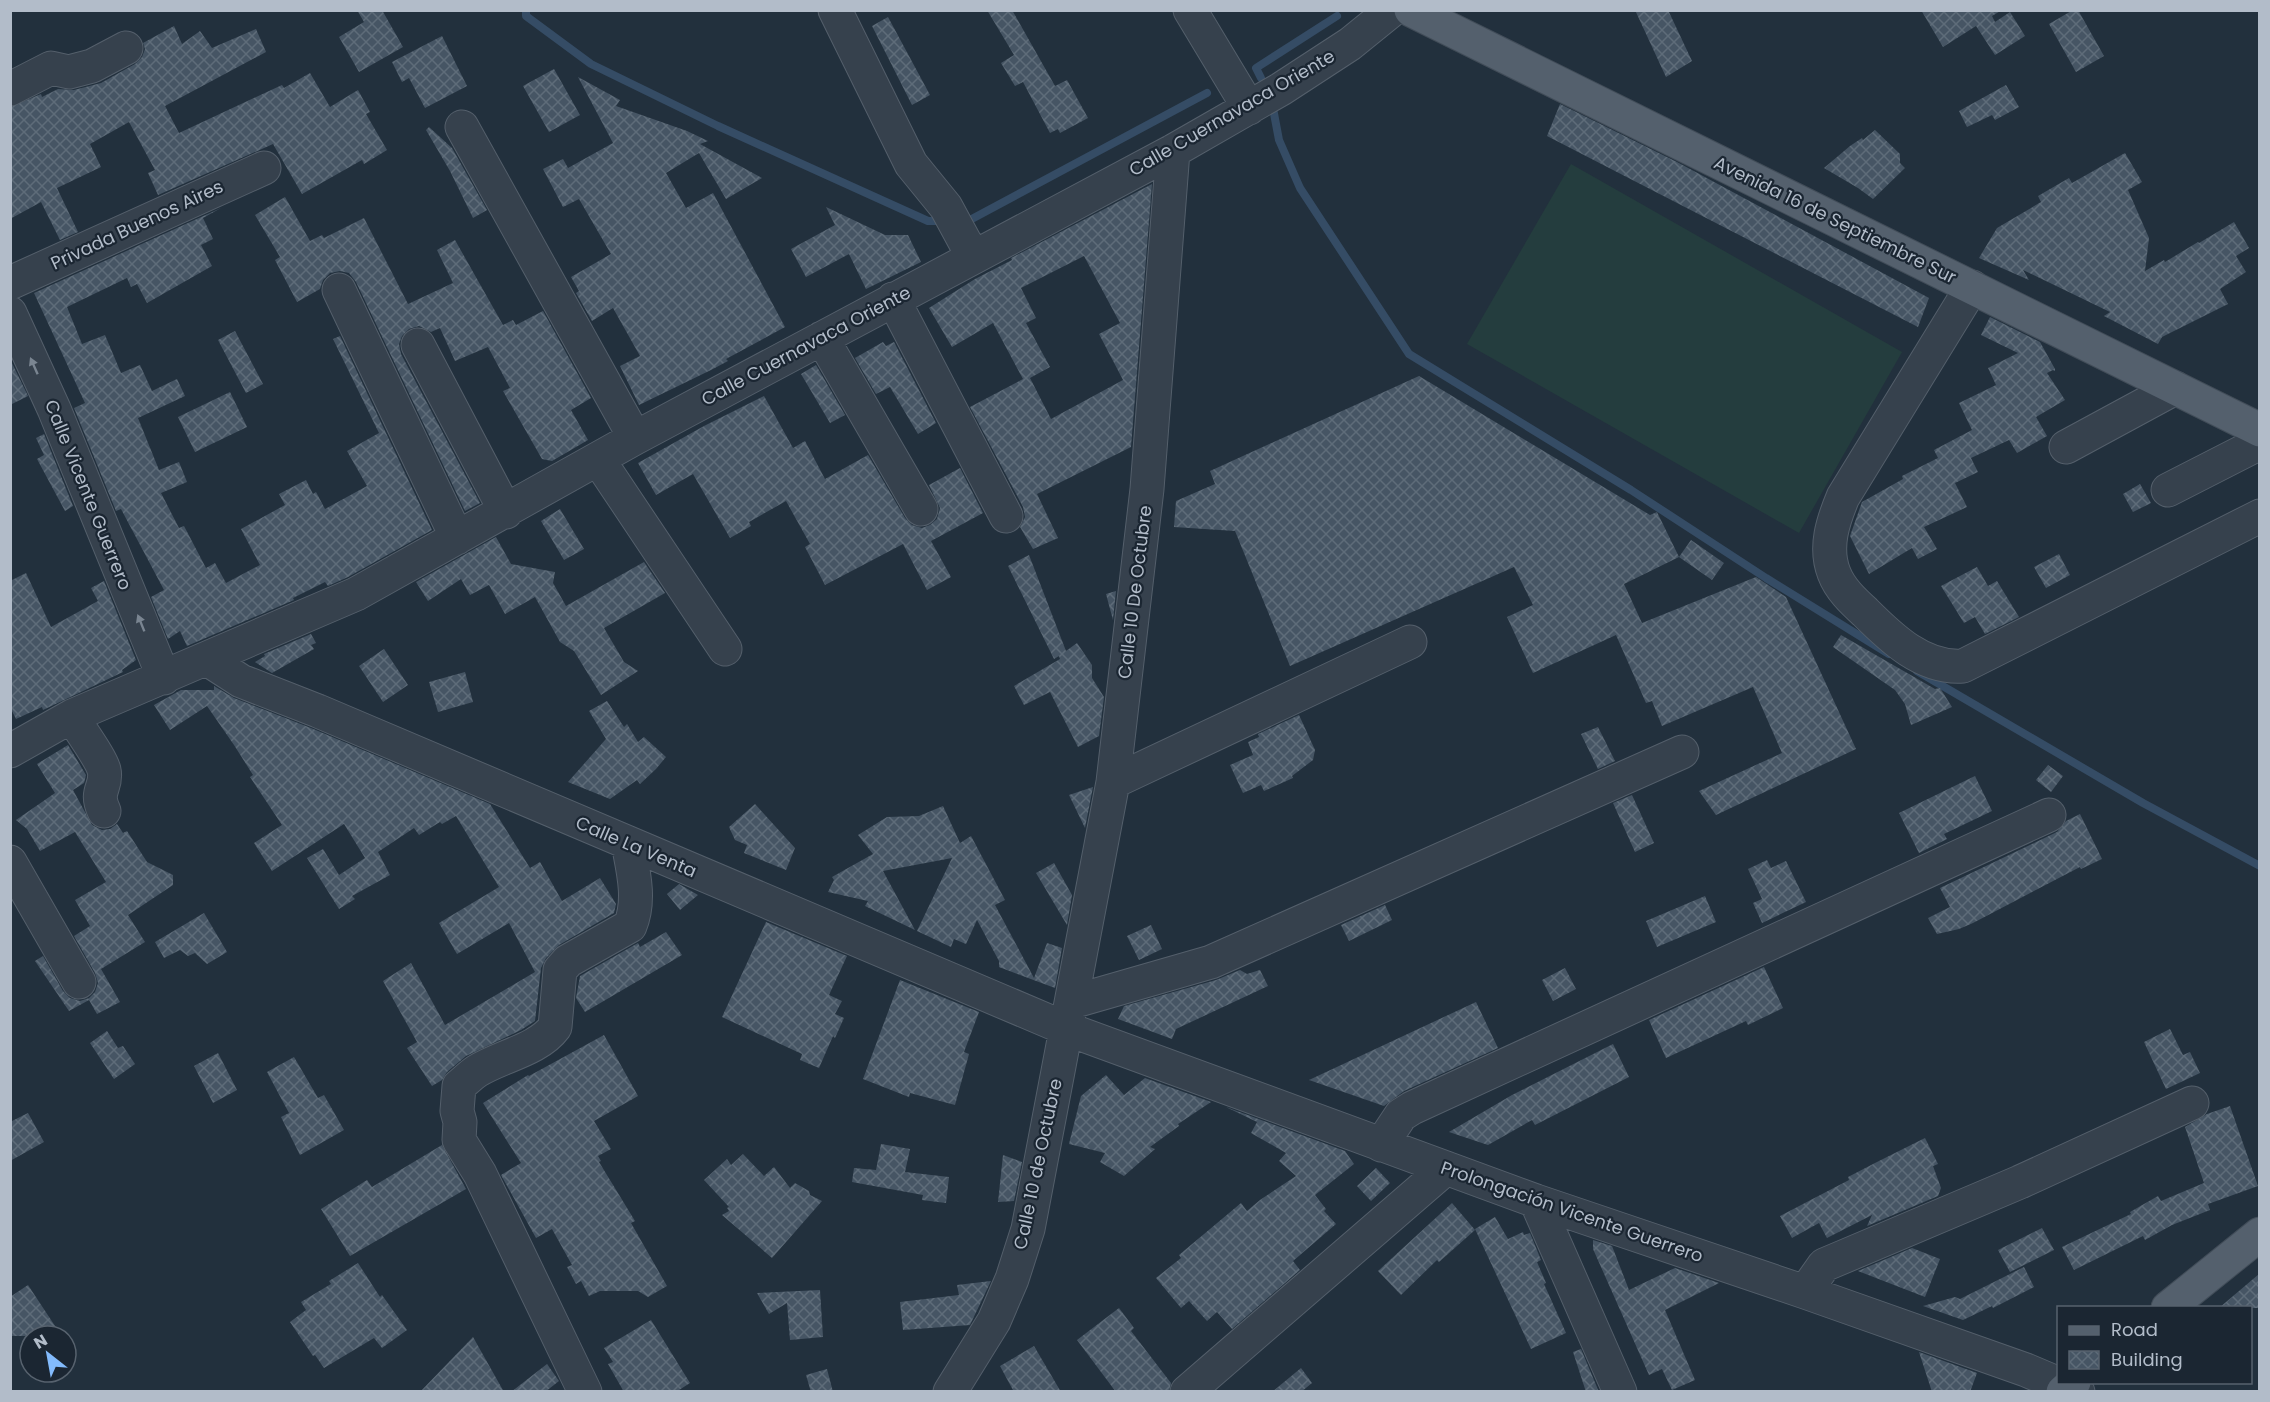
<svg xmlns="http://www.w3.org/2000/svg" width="2270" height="1402" font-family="Poppins,sans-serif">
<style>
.grass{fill:#243d3e}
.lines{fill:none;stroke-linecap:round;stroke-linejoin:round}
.stream{stroke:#354c65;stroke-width:8}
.building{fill:url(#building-cross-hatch);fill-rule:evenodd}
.minor-casing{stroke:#545f6b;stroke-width:35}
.major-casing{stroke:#424d59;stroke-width:35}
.minor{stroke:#36414d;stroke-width:33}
.major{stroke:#54606d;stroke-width:33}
.oneway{fill:#7a8591}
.labels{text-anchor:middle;stroke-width:4.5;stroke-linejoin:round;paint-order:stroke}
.street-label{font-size:18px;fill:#b2bcc9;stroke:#1b2632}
</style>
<defs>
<pattern id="building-cross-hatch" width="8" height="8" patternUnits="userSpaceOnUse" patternTransform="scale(1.5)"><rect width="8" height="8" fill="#465564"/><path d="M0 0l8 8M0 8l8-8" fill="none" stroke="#5e6c79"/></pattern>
</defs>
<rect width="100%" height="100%" fill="#22303d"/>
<path class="grass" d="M1571 164 1902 352 1799 533 1467 344Z"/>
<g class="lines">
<path class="stream" d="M526 10V16L591 64 718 126 928 221H944
M1261 78 1256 68 1337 16
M1272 103 1279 140 1300 188 1409 354 1631 490 1766 578 1889 654
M962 221H968L1207 93
M1917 671 2143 803 2260 866"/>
</g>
<path class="building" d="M357 10H382L403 47 359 72 339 37 364 22Z
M987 10H1012L1055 86 1067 80 1088 118 1060 133 1058 129 1050 133 1023 82 1015 86 1001 63 1014 55Z
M1635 10H1668L1692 61 1666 77Z
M1921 10H2002L1992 16 1995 22 2010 12 2025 36 1995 55 1976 26 1943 47Z
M2073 10H2078L2104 56 2076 72 2049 24Z
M888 17 930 95 912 105 872 26Z
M174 26 182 44 200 31 212 48 256 29 266 52 165 106 179 133 282 85 284 88 310 73 330 107 358 90 370 112 366 114 387 150 364 164 362 160 302 194 273 144 158 195 148 173 155 170 129 122 90 144 101 167 57 188 78 232 60 240 41 202 10 219V107L41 94 42 97 58 89 74 90 101 83 135 64 142 57 145 49 143 43Z
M442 36 467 86 425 108 409 78 402 82 392 62Z
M554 69 580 115 549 132 523 86Z
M578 77 620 100 616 106 687 131 708 141 700 144 762 178 726 199 699 153 666 173 686 208 713 193 785 327 726 359 728 361 711 370 639 405 620 366 640 356 613 308 592 321 576 293 579 291 571 277 611 254 579 199 563 207 543 169 563 159 568 168 613 143Z
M2006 85 2019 107 1995 120 1992 115 1967 127 1959 111Z
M1560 104 1677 162 1929 298 1918 327 1547 136Z
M429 127 452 148 487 210 473 218 450 171 426 130Z
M1875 130 1900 154V163L1905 168 1873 199 1858 188 1824 168 1850 146 1862 138 1863 140Z
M2125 153 2142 182 2128 190 2149 238 2145 271 2164 260 2165 262 2198 242 2199 243 2234 222 2249 248 2236 256 2246 272 2220 289 2228 304 2162 337 2158 344 2104 316 2110 312 2023 270 2029 280 1979 258 1997 228 2041 202 2038 196 2069 178 2072 183Z
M1152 184 1131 447 1037 494 1058 538 1033 549 1020 527 1025 517 1023 507 970 407 1023 379 993 323 952 347 929 308 975 279 1012 260 1011 258ZM1084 256 1120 323 1099 334 1123 380 1051 419 1030 378 1050 367 1026 323 1036 318 1021 288Z
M285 197 310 241 322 235 324 238 364 218 408 304 453 283 437 250 455 240 503 325 513 320 516 325 543 311 591 398 571 410 588 440 552 461 542 459 503 391 510 388 488 347 455 361 440 328 431 332 419 326 409 329 402 336 399 344 401 354 480 503 465 511 356 282 349 273 340 271 330 273 323 280 320 289 297 302 275 260 280 257 255 215Z
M826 207 885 235H908L921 262 866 289 849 254 806 277 791 249 835 225Z
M221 208 203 218 213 239 201 245 212 266 147 303 137 284 131 287 127 278 67 307 82 344 105 335 121 373 140 365 152 391 177 379 185 396 138 418 159 470 179 462 187 482 161 493 179 528 184 526 206 568 215 563 226 583 260 565 241 529 285 505 279 494 306 480 313 494 316 492 325 509 367 486 347 451 379 433 333 339 340 336 432 530 348 577 328 586 325 582 293 598 294 600 187 646 180 631 168 639 151 597 164 590 121 509 116 511 74 408 85 403 34 293Z
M1990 317 2040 342 2055 369V371L2053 370 2047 373 2065 400 2036 417 2047 436 2017 453 2009 440 1971 458 1978 472 1955 483 1967 507 1924 527 1937 549 1918 559 1912 548 1869 574 1850 536 1862 502 1903 479 1902 476 1938 458 1934 450 1972 430 1959 403 1996 385 1988 368 2018 353 1981 335Z
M235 331 263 384 246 393 218 340Z
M883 342 886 346 894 342 936 423 918 434 890 387 876 394 855 358Z
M10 359 28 396 10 405Z
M816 365 845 415 830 423 801 374Z
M1419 376 1650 515 1657 512 1679 557 1624 584 1642 623 1756 577 1786 597 1856 749 1716 815 1699 791 1782 753 1753 687 1662 726 1652 701 1646 703 1616 635 1533 673 1507 617 1533 605 1514 567 1290 666 1235 531 1174 527 1176 501 1215 484 1210 471Z
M230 392 247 427 195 452 178 417Z
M764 396 793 448 805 441 825 479 868 455 905 518 912 525 922 528 930 525 937 519 940 508 929 485 960 468 983 513 931 541 951 577 927 590 903 544 825 585 805 547 810 544 786 501 749 522 751 526 730 538 693 474 656 495 638 463 704 426Z
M44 434 73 506 65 511 37 459 44 455 36 438Z
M2140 484 2151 503 2133 512 2123 494Z
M560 509 584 549 564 560 541 521Z
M496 537 511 564 555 572 553 583 566 606 644 562 665 593 604 628 624 662 638 671 601 695 574 651 560 642 535 597 505 614 489 585 470 595 461 579 428 601 416 582Z
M1691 540 1724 563 1712 580 1679 557Z
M2059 554 2070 575 2046 588 2034 567Z
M1029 555 1066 651 1077 643 1092 665V678L1104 697 1099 736 1078 747 1050 692 1024 705 1014 686 1060 659 1059 656 1054 659 1008 566Z
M1977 567 1988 586 1997 581 2019 617 1985 634 1975 617 1964 623 1941 586Z
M26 573 51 627 98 601 91 588 104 581 136 660 122 670 123 672 43 710 42 707 16 719 10 707V581Z
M1116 591 1113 620 1106 594Z
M311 634 316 643 311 645 314 649 272 673 255 662 265 656 264 654Z
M1841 635 1935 689 1940 688 1952 707 1911 725 1905 704 1895 690 1833 647Z
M384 649 408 685 383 702 359 666Z
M465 672 473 702 438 712 429 682Z
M214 686 234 698 311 728 490 804 530 868 540 862 562 901 600 878 616 904 614 913 559 945 546 958 541 968 535 1021 521 1030 466 1056 447 1072 442 1080 432 1086 407 1048 417 1042 383 981 411 963 445 1025 535 972 509 923 457 954 439 923 499 887 456 816 442 824 440 822 419 835 414 828 378 852 390 875 352 896 355 899 339 909 307 858 323 849 339 875 365 858 344 824 272 871 254 843 282 825 250 777 253 775 234 745 207 706 170 730 154 705 181 690H214Z
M607 701 624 727 627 724 638 742 644 737 666 757 656 769 640 784 637 780 610 799 568 782 606 739 589 711Z
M1299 715 1315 750 1313 760 1292 776 1293 778 1264 791 1261 785 1243 793 1230 765 1253 755 1248 742 1259 737 1258 734Z
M1598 727 1615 761 1598 769 1581 734Z
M68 745 86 775 84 783 73 790 92 825 102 830 110 829 117 824 123 833 127 831 147 862 173 875V885L128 915 145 942 101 969 120 1002 97 1014 89 1000 69 1011 35 961 43 956 63 991 70 998 80 1001 89 998 95 992 98 983 95 973 74 936 90 926 75 900 106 882 75 832 40 851 27 829 16 820 55 793 37 764Z
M2048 765 2063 776 2051 792 2036 780Z
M1975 776 1992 811 1944 834 1947 839 1919 853 1899 813Z
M1093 787 1085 828 1069 795Z
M1632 795 1654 843 1635 852 1613 803Z
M755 804 795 848 786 870 744 853 747 845 735 840 729 827Z
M943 806 960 843 971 836 1005 900 995 905 1034 978 1047 943 1062 948 1055 988 999 967V961L977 920 966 944 954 939 951 947 917 931 952 858 883 871 915 930 865 906 868 901 828 892 834 880 832 877 873 854 858 835 887 817 919 816Z
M2080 814 2102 859 2081 869 2080 867 1973 923 1959 929 1937 934 1928 918 1950 907 1940 888 2057 832 2066 821Z
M1767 860 1771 868 1786 861 1806 902 1762 923 1753 903 1762 899 1748 869Z
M1054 863 1072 895 1067 925 1036 873Z
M679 884 698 895 680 910 667 894Z
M1705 896 1716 922 1657 947 1646 921Z
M1385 905 1392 920 1349 941 1341 925Z
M204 913 227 952 207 964 195 953 188 956 180 950 164 958 155 942Z
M766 922 847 956 829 995 842 1001 835 1014 844 1018 835 1038 833 1036 819 1068 800 1060 802 1054 722 1017Z
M1151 925 1162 949 1139 960 1127 936Z
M666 932 682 955 585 1012 576 998 580 976 638 943 640 947Z
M1764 967 1783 1008 1748 1025 1746 1021 1666 1058 1649 1020Z
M1565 968 1576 989 1553 1001 1542 980Z
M1240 970 1247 974 1260 970 1268 986 1176 1029 1172 1039 1118 1019 1124 1006 1216 980Z
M900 980 979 1012 964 1052 969 1054 955 1105 910 1093 909 1097 863 1079Z
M1476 1002 1498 1048 1404 1091 1384 1106 1309 1080Z
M2170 1029 2183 1055 2190 1052 2200 1073 2166 1089 2144 1042Z
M107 1031 118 1048 123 1046 135 1064 114 1079 90 1043Z
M604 1035 638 1096 594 1121 611 1149 598 1156 601 1161 599 1162 635 1221 631 1223 667 1286 648 1297 638 1291H600L589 1296 581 1281 576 1284 567 1267 572 1265 552 1229 536 1238 501 1175 521 1163 483 1103 528 1075 529 1076Z
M1613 1044 1629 1077 1535 1125 1532 1120 1488 1145 1449 1132 1512 1095Z
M218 1053 237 1090 213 1103 194 1066Z
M294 1057 318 1098 324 1095 344 1130 300 1155 281 1117 289 1113 267 1072Z
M1106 1075 1124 1095 1145 1078 1211 1102 1178 1124 1179 1126 1150 1147 1155 1149 1124 1176 1100 1162 1105 1153 1069 1144 1081 1096Z
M2230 1106 2258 1186 2208 1204 2210 1210 2172 1225 2145 1240 2143 1236 2074 1270 2062 1247 2131 1214 2130 1212 2158 1196 2161 1201 2204 1183 2185 1127 2207 1114Z
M1226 1107 1345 1151 1354 1164 1315 1195 1326 1209 1324 1211 1336 1224 1293 1261 1300 1270 1232 1329 1217 1312 1207 1321 1189 1301 1181 1308 1156 1278 1181 1258 1179 1255 1241 1203 1247 1211 1260 1200 1296 1176 1279 1161 1286 1153 1251 1133 1257 1122Z
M28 1113 44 1142 10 1161V1122Z
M1925 1138 1938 1164 1933 1166 1941 1188 1938 1196 1867 1226 1872 1215 1827 1238 1819 1223 1792 1238 1780 1216 1849 1180 1848 1177 1875 1163Z
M881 1144 910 1149 905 1172 949 1177 946 1203 922 1200 923 1195 852 1182 854 1168 876 1170Z
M442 1145 466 1189 350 1256 321 1209 367 1180 372 1187Z
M743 1154 764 1176 774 1167 790 1188 795 1183 809 1191 810 1195 822 1201 772 1258 722 1215 729 1211 727 1208 729 1207 704 1180 727 1159 731 1165Z
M1003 1155 1022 1162 1014 1201 998 1202Z
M1376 1168 1390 1183 1371 1201 1357 1186Z
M1452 1203 1475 1230 1439 1262 1437 1260 1401 1295 1378 1271Z
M1495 1217 1508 1239 1523 1232 1524 1235 1530 1233 1541 1260 1537 1262 1546 1283 1544 1284 1566 1333 1531 1349 1475 1229Z
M2042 1228 2054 1250 2010 1272 1998 1250Z
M1593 1240 1612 1246 1629 1290 1675 1268 1719 1283 1665 1310 1695 1380 1672 1390 1662 1369 1649 1375 1593 1249Z
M1912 1248 1940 1259 1925 1297 1858 1271Z
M358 1263 380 1297 382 1295 407 1330 382 1348 374 1338 324 1368 315 1355 313 1356 290 1322 306 1310 301 1302 331 1284 329 1281Z
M2024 1267 2034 1287 1993 1308 1992 1306 1963 1320 1923 1306 1955 1297 1960 1299Z
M2259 1274V1308H2219Z
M991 1281 970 1325 903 1330 900 1302 959 1295 957 1285Z
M28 1285 57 1329 46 1336H10V1297Z
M820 1290 823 1337 790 1340 787 1303 769 1314 757 1293Z
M1119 1308 1134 1328 1131 1331 1171 1383 1169 1392H1116L1077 1340Z
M651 1320 690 1383 676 1392H624L608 1364 613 1362 604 1348Z
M473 1337 504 1392H420Z
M1034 1346 1061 1392H1014L1000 1366Z
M1581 1349 1599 1392H1586L1573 1352Z
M1919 1352 1977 1373 1970 1392H1932Z
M547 1364 559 1381 545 1392H511Z
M1301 1368 1312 1383 1301 1392H1272Z
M827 1369 833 1392H811L806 1375Z"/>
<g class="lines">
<g class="minor-casing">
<path id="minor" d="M835 10 911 164 946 207 965 242 975 256
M1190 10 1249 108
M10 89 51 68 69 72 92 66 126 48
M462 127 635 438
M10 283 264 168
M1972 287 1843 497C1833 521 1824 547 1834 573 1840 589 1853 601 1865 612 1891 638 1923 669 1963 666L2260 516
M339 290 457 538
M893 299 1006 516
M10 313 54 409 164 678
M822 338 921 509
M418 345 506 512
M2066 447 2175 388
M598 459 725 649
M2168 490 2260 443
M207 659 241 681 318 711 1067 1029 1536 1201 1805 1292 2026 1370 2078 1392
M72 716C79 729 101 758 104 770 108 787 94 790 104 811
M10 751 72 716 356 594 635 438 1173 151 1281 89 1350 44 1392 10
M1113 782 1410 642
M10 862 79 982
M1072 1002 1211 962 1682 752
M1381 1145 1401 1115 1412 1108 2049 815
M1536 1201 1620 1392
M1805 1292 1824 1265 2020 1182 2192 1103
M585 1392 480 1174 459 1140 460 1122 457 1111 459 1086C465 1081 471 1075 477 1071 501 1056 538 1050 555 1027L560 970 568 961 630 926C641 900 633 870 628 843
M950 1392 994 1321 1012 1279 1028 1229 1113 782 1147 489 1173 151
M1187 1392 1446 1168"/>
</g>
<g class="major-casing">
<path id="major" d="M1411 10 2260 430
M2168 1308 2260 1234
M2063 1392 2074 1382"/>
</g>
<use href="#minor" class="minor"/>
<use href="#major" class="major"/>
</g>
<defs><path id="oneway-solid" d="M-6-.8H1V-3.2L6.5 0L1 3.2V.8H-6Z" transform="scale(1.5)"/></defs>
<g class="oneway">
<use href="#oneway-solid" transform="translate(34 366) rotate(-114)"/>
<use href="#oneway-solid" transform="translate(141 623) rotate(-112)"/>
</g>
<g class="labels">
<g class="street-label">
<text transform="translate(1232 113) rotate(-30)" y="6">Calle Cuernavaca Oriente</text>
<text transform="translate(1835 220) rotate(26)" y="6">Avenida 16 de Septiembre Sur</text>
<text transform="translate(137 225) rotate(-25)" y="6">Privada Buenos Aires</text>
<text transform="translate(806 346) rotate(-28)" y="6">Calle Cuernavaca Oriente</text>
<text transform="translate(88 495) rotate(68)" y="6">Calle Vicente Guerrero</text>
<text transform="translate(1135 592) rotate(-83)" y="6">Calle 10 De Octubre</text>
<text transform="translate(636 847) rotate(23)" y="6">Calle La Venta</text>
<text transform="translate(1038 1164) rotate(-78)" y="6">Calle 10 de Octubre</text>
<text transform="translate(1572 1212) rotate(19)" y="6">Prolongación Vicente Guerrero</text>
</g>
</g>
<rect width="2270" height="1402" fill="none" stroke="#b2bcc9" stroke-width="24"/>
<rect x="2057" y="1306" width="195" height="78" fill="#1b2632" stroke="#57626e" stroke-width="1.5"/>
<rect x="2069" y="1326" width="30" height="9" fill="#54606d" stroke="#57626e" stroke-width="1.5"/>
<text x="2111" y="1336" font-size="18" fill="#b2bcc9">Road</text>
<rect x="2069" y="1351" width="30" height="18" fill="url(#building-cross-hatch)" stroke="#57626e" stroke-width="1.5"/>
<text x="2111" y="1366" font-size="18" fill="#b2bcc9">Building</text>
<g transform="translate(48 1354) rotate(329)"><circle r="28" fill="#1b2632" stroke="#57626e" stroke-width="1.5"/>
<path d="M0-4.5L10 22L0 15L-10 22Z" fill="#83bbfc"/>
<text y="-9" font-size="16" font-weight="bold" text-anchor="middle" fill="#b2bcc9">N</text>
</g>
</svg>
